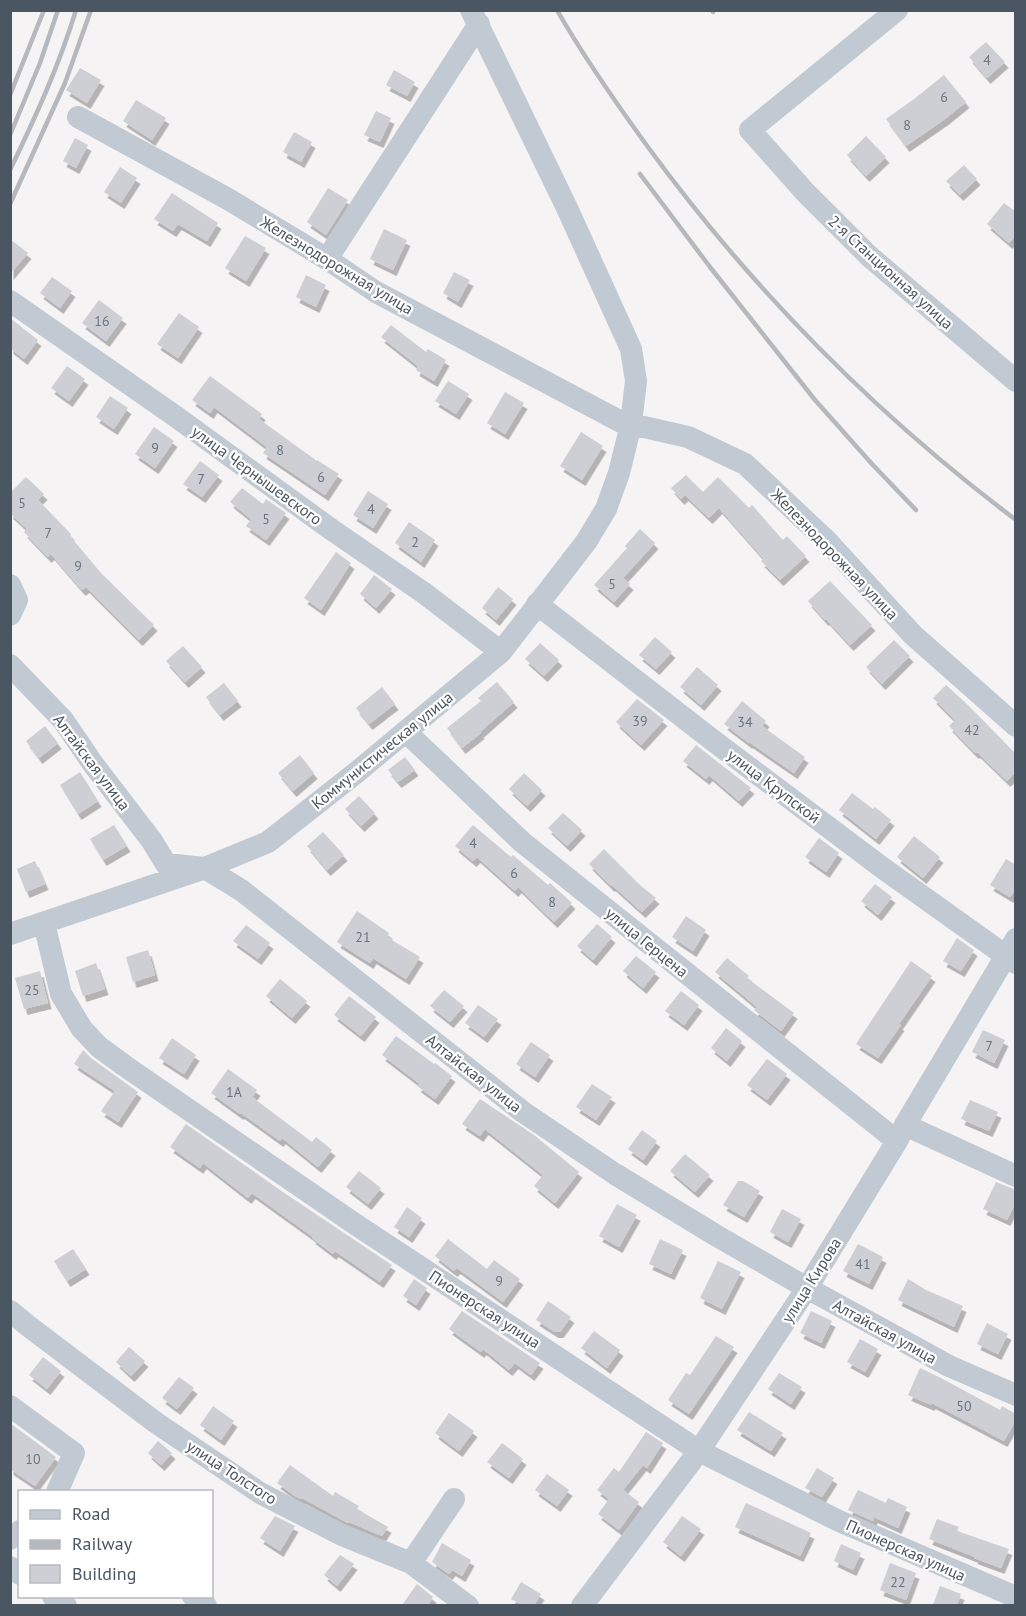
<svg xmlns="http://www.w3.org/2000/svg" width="1026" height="1616" font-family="'PT Sans',sans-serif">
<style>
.building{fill:#cdcfd5;filter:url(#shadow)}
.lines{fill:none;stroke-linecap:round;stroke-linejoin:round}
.minor{stroke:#c1cad2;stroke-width:22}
.rail{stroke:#b5b8bd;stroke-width:4.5}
.labels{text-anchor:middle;stroke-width:4.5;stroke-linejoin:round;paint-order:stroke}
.number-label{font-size:14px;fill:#6b747e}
.street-label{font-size:16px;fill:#4a5661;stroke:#fff}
</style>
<defs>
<filter id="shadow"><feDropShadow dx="3.5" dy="6" stdDeviation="0" flood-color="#0004"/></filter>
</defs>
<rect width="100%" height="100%" fill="#f5f3f3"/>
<path class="building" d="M986 42 1005 62 987 78 969 57Z
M80 68 101 80 87 103 66 90Z
M394 70 415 82 407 96 386 85Z
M944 75 966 102 945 119 906 146 886 119 914 99Z
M136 100 166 118 152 140 123 121Z
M376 111 391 118 380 142 364 135Z
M294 132 312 142 301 162 283 152Z
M866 136 886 157 866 176 847 155Z
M75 138 88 145 76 168 63 161Z
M964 165 977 179 960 195 946 181Z
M120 167 137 178 121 203 104 192Z
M328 188 348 200 326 235 307 222Z
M172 193 218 223 207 241 178 224 173 231 154 219Z
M1004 203 1016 212V235L1009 243 987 224Z
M384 229 407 240 393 270 370 259Z
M245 236 266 248 246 281 225 268Z
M10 239 28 253 10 274Z
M454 272 470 280 458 302 443 293Z
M306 275 326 285 316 307 296 297Z
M52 277 72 291 60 308 40 293Z
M99 300 123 318 106 341 82 323Z
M179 313 199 327 178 358 157 344Z
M10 318 38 340 24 359 10 348Z
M391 325 426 352 428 349 446 360 434 381 416 370 418 366 381 337Z
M67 366 85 379 69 401 51 388Z
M210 376 262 414 259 419 317 461V460L339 474 325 495 263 453 267 447 214 407 210 413 192 400Z
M448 381 469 394 456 414 435 401Z
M505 392 524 403 505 434 487 423Z
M110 396 128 408 114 429 96 417Z
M154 427 174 441 155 468 135 454Z
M581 432 603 446 582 480 560 466Z
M200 461 219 475 202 497 183 484Z
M686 475 703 492 718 477 749 508 752 505 783 540 787 536 806 556 780 580 761 561 764 559 719 508 709 518 685 495 681 499 671 488Z
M26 477 44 494 38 500 71 534 70 536 101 573 154 625 139 640 86 587 82 590 51 554 48 557 24 532 27 529 10 513V493Z
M242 488 263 504 266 499 286 513 266 540 246 526 251 519 230 502Z
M368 491 388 504 373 528 353 515Z
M409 522 435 540 421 562 395 543Z
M640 529 655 543 623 578 630 584 614 602 594 585 627 548 625 546Z
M336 552 351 563 321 610 304 598Z
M374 575 392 589 376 608 360 594Z
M830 581 872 625 850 645 826 619 825 620 808 601Z
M498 587 513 599 496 620 482 608Z
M655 637 672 652 656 669 639 655Z
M894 640 910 656 882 684 866 667Z
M540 643 559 660 544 676 525 659Z
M183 646 202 667 185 682 166 661Z
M697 667 718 685 701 705 680 687Z
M497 682 514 702 480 732 481 733 462 748 447 728 481 701 478 698Z
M224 683 238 701 220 715 206 697Z
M946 685 969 706 1016 754V772L1007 781 977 752 975 753 949 726 955 720 933 698Z
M382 687 395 704 369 724 356 708Z
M637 699 664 720 641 745 616 722Z
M742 701 766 721 762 726 805 757 794 773 749 742V743L724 724Z
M45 726 58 743 39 758 26 741Z
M696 745 751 788 739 801 709 775 706 779 683 761Z
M300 755 314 773 293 791 278 773Z
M405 757 415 770 398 782 388 770Z
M80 772 98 801 78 814 60 785Z
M524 773 542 790 527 806 509 789Z
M852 793 873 809 875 807 891 820 876 839 839 810Z
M359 796 375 813 361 826 345 809Z
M563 813 582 830 567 846 548 828Z
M114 825 127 846 103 860 90 839Z
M473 825 511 857 513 855 548 885 550 883 572 903 554 922 518 887 515 891 477 857 473 861 455 846Z
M323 832 344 855 327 870 307 846Z
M914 836 940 857 923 878 897 857Z
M819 838 839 853 826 872 805 857Z
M604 849 640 885 656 898 642 912 612 885 611 886 589 864Z
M1006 859 1016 865V889L1010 897 990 885Z
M35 861 45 884 26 892 17 869Z
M875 884 892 897 878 915 861 901Z
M357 911 389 933 387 937 420 957 406 979 373 958 370 963 337 942Z
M686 916 706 930 693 951 672 937Z
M597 924 612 937 593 960 577 946Z
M246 925 270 943 258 959 233 941Z
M957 938 974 950 961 971 943 961Z
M148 950 155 975 133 982 126 957Z
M636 956 656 972 643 988 623 971Z
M727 958 749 976 747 978 794 1013 781 1031 754 1010 757 1007 715 972Z
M911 961 932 976 899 1024 901 1025 878 1058 856 1044Z
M96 963 105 989 83 996 75 971Z
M40 971 48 1003 24 1009 15 978Z
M280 979 307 1001 292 1018 266 996Z
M444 990 464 1006 450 1022 430 1006Z
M681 991 699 1005 684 1025 665 1011Z
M349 996 376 1017 361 1036 334 1015Z
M478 1005 498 1019 484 1037 465 1023Z
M726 1028 742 1041 727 1061 711 1048Z
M983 1030 1005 1040 994 1063 972 1052Z
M396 1036 434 1064 435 1063 452 1076 435 1099 417 1086 420 1084 382 1055Z
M172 1038 196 1055 184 1074 159 1058Z
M531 1042 550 1055 535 1077 516 1064Z
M83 1050 91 1058 138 1092 118 1122 101 1111 115 1091 74 1064Z
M767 1059 787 1074 767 1100 747 1085Z
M228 1069 257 1090 252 1097 312 1142 316 1137 332 1150 318 1167 282 1138 280 1141 241 1113 240 1114 211 1093Z
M592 1084 612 1097 596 1120 576 1107Z
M480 1099 534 1135 579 1172 555 1203 534 1186 543 1175 485 1129 480 1136 462 1124Z
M970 1100 998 1112 989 1131 961 1119Z
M186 1124 283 1192 392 1265 380 1282 335 1251 333 1254 312 1238 313 1237 252 1193 248 1198 203 1163 200 1168 170 1147Z
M642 1130 657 1141 643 1160 628 1149Z
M685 1154 710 1175 695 1192 670 1171Z
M359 1171 381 1188 368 1204 346 1187Z
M738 1181H743L760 1191 744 1217 723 1205Z
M996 1182 1016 1190V1202L1007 1220 983 1209Z
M617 1204 637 1215 619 1247 599 1236Z
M407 1207 422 1218 409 1237 394 1227Z
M782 1209 801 1219 788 1242 770 1232Z
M448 1239 487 1269 494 1260 520 1279 503 1302 457 1268 454 1271 435 1256Z
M660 1239 683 1250 671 1274 649 1264Z
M858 1244 883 1257 869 1284 843 1271Z
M73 1249 86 1269 67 1281 54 1261Z
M718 1261 741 1272 722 1309 700 1298Z
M414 1279 427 1288 416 1305 403 1296Z
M908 1279 926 1290 963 1306 954 1327 898 1300Z
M548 1301 571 1317 560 1332H555L536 1320Z
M462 1311 540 1363 531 1375 515 1363 509 1370 483 1349 481 1352 449 1329Z
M811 1311 832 1321 821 1343 800 1333Z
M987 1323 1008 1334 998 1354 977 1344Z
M594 1331 620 1350 607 1368 581 1348Z
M716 1336 734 1347 689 1414 668 1400 686 1373 690 1375Z
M860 1339 878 1349 865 1372 847 1362Z
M129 1347 145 1361 131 1376 116 1362Z
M43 1357 61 1371 47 1389 29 1375Z
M920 1368 941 1378 1000 1410 1002 1406 1016 1414V1420L1004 1441 932 1403 931 1405 908 1395Z
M779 1373 802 1387 791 1404 768 1389Z
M179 1377 194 1388 177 1409 162 1398Z
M213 1406 234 1421 221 1440 200 1425Z
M749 1412 783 1433 771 1451 737 1430Z
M449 1413 474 1431 459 1451 435 1433Z
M10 1423 56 1457 35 1486 10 1469Z
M646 1432 663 1443 647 1468 643 1465 623 1490 639 1502 619 1530 598 1514 609 1499 597 1490 614 1468 619 1472Z
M158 1441 172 1453 161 1465 148 1453Z
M502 1443 523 1459 509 1478 487 1462Z
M290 1465 333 1496 335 1492 359 1506 357 1509 388 1527 382 1536 349 1522 348 1523 302 1498 301 1499 295 1496 277 1483Z
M817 1468 834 1478 822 1497 805 1488Z
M547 1474 569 1490 557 1506 535 1490Z
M858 1490 886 1503 888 1498 907 1507 898 1528 874 1517 873 1521 848 1510Z
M746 1503 811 1533 800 1556 735 1527Z
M275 1516 295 1526 280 1551 260 1538Z
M682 1516 701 1529 681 1556 663 1542Z
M937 1519 959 1527 957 1531 1009 1549 1001 1568 974 1558 975 1557 929 1539Z
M442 1543 471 1560 462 1576 452 1570 449 1574 432 1562Z
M841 1544 861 1553 853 1570 834 1561Z
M340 1555 354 1564 337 1586 324 1575Z
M890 1563 916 1573 906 1600 880 1590Z
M521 1582 541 1594 534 1605H522L511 1599Z
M417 1584 433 1597 428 1605H402Z
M940 1586 961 1594 957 1605H933Z"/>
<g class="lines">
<path class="minor" d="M897 10 750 130 805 192 869 256 1016 381
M78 117 228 199 327 259 376 292 625 424H631L688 437 745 464 826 540 913 635 1016 726
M327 259 479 24
M10 301 175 416 332 530 424 593 501 652
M10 585 17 600 10 615
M537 604 715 742 884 869 1016 963
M10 665 63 720 93 764 152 841 166 864 205 868 241 890 523 1112 615 1174 717 1236 807 1288 949 1366 1016 1395
M406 732 522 842 897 1141
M44 923 61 994 82 1029 99 1047 125 1066 355 1224 699 1451 839 1521 1016 1597
M10 934 205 868 268 842 357 772 501 652 586 542 606 509 619 473 631 424 636 381 631 349 567 208 471 10
M905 1125 1016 1176
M10 1311 27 1325 155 1422 260 1493 342 1535 411 1563 468 1606
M10 1406 74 1453 57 1492
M10 1539 20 1531
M411 1563 454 1499
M10 1567 20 1574
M53 1596 66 1606
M193 1596 206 1606
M582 1606 699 1451 807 1288 897 1141 905 1125 1016 939"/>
<path class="rail" d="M557 10C583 56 614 100 645 143 749 286 874 413 1016 520
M712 10 713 12
M10 95 44 10
M10 135 40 63 58 10
M10 170C35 118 59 66 76 10
M640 174 710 267 815 400 872 464 916 510
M10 204 65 83 91 10"/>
</g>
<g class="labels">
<g class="number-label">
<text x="987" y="65">4</text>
<text x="944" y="102">6</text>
<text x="907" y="130">8</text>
<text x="102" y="326">16</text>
<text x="155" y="453">9</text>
<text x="280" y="455">8</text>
<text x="321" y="482">6</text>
<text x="201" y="484">7</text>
<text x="22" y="508">5</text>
<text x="371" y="514">4</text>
<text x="266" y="524">5</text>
<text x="48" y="538">7</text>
<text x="415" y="547">2</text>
<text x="78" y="571">9</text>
<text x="612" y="589">5</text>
<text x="640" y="726">39</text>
<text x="745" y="727">34</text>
<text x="972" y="735">42</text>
<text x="473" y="848">4</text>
<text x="514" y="878">6</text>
<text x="552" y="907">8</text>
<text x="363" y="942">21</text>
<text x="32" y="995">25</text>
<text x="989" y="1051">7</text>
<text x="234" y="1097">1А</text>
<text x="863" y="1269">41</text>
<text x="499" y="1286">9</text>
<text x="964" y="1411">50</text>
<text x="33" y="1464">10</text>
<text x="898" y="1587">22</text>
</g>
<g class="street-label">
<text transform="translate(337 265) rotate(31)" y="6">Железнодорожная улица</text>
<text transform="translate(891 272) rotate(42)" y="6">2-я Станционная улица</text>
<text transform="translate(257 475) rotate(36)" y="6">улица Чернышевского</text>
<text transform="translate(835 554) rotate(46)" y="6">Железнодорожная улица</text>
<text transform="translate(382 750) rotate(-39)" y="6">Коммунистическая улица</text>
<text transform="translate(92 762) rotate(53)" y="6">Алтайская улица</text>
<text transform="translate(774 786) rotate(37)" y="6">улица Крупской</text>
<text transform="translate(647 942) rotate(39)" y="6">улица Герцена</text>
<text transform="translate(474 1073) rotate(38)" y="6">Алтайская улица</text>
<text transform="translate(811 1280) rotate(-58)" y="6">улица Кирова</text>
<text transform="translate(485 1309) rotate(33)" y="6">Пионерская улица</text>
<text transform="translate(885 1331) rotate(29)" y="6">Алтайская улица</text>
<text transform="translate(232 1472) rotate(33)" y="6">улица Толстого</text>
<text transform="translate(906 1550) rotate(24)" y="6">Пионерская улица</text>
</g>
</g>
<rect width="1026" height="1616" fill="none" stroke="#4a5661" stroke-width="24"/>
<rect x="18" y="1490" width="195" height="108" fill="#ffffff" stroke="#b7bbc0" stroke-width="1.5"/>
<rect x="30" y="1510" width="30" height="9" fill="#c1cad2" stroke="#b7bbc0" stroke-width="1.5"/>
<text x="72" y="1520" font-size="18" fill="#4a5661">Road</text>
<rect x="30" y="1540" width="30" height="9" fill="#b5b8bd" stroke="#b7bbc0" stroke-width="1.5"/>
<text x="72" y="1550" font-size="18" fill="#4a5661">Railway</text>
<rect x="30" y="1565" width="30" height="18" fill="#cdcfd5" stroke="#b7bbc0" stroke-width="1.5"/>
<text x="72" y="1580" font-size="18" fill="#4a5661">Building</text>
</svg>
